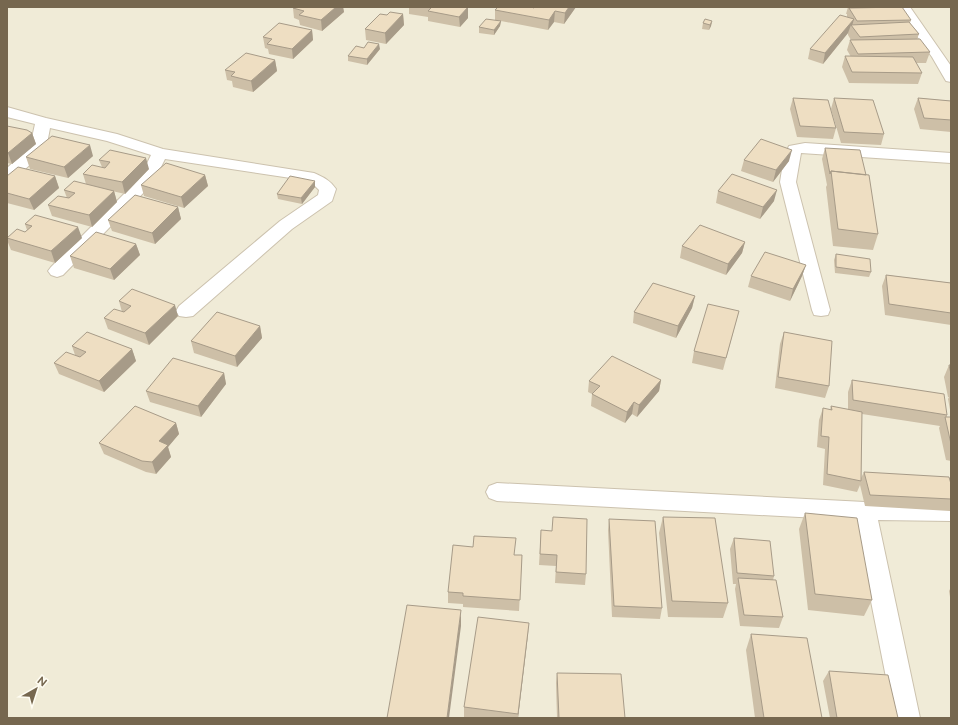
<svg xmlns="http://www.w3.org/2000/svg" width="958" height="725" font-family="Raleway,sans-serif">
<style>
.residential{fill:#f0ebd7}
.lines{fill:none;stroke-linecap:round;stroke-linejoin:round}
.street-casing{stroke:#ccc2ae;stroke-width:2}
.street{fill:#fff;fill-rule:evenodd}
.wall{fill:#cdbfa7}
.shaded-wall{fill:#a79b88}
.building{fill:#eedec2;stroke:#a79b88}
</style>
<rect width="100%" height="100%" fill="#fcf9eb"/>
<path class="residential" d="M7 7H951V718H7Z"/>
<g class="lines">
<g class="street-casing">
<path id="street" d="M896 7H910L951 66V82L946 81 932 57Z
M7 107 46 118 117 134 163 149 314 173C323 177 330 180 336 189L332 201 292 229 193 316 186 317 179 316 176 311 179 306 280 221 318 195 319 190 315 186 304 180 165 159 153 183 63 275 57 277 51 275 48 271 51 267 140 178 151 155 107 141 50 128 46 149 44 152 13 180 7 182V168L30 147 35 124 7 117Z
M805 143 951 153V163L801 153 796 182 830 310 828 315 821 316 814 315 812 310 780 182 784 157 789 146Z
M497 483 865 502 951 503V521L878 520 920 718H894L855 520 497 501 489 498 486 492 489 486Z"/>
</g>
<use href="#street" class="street"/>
</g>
<path class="wall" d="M294 7H343L344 12 322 31 300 25 299 20 294 18 293 8Z
M409 7H466L468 18 460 27 428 21V17L409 14Z
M498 7H576L564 24 554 22 548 30 501 21 500 26 494 35 479 33V27L495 20V10Z
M848 7H871L911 20 910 23 919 34 917 39 930 52 926 63H916L922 73 918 84 849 83 842 67 845 56 851 57 847 50 850 40H851L848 35V33L823 64 808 59 810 49 847 17V14H846Z
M403 14 404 25 386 44 366 40 365 29 387 15Z
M712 21 711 26 709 30 702 29 703 23Z
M312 30 313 40 293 59 269 54 268 49 265 48 263 37Z
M380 49 367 65 348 61V56Z
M275 60 277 71 253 92 233 87 232 81 227 80 225 70Z
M793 98 836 128 833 139 797 137 790 109Z
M834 98 884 134 881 145 841 143 831 109Z
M918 98 951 101V132L920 129 914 109Z
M7 126 32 133 36 144 12 164 7 163Z
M825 148 878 234 873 250 833 246 826 187 827 185 822 159Z
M93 156 68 178 30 169 26 157Z
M99 160 149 169 125 194 108 190 114 191 117 202 92 227 52 216 48 205 67 198 64 190 86 184 83 174 102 167Z
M744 160 789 161 773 182 741 171Z
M205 175 208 186 184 208 144 196 141 185Z
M7 176H55L59 188 34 210 7 203Z
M315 181V187L302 204 278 199 277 194Z
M718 191 774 201 760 219 716 203Z
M178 207 181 219 155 244 112 231 108 220Z
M25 224 82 238 55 263 11 250 7 240V238L25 232 27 230Z
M745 242 742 253 726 275 680 258 682 246Z
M136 244 140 255 114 280 74 268 70 256Z
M836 254 871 272 869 277 835 273 834 260Z
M806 265 802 276 790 301 748 287 751 276Z
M886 275 951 283V325L885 315 882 286Z
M695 296 692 308 676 338 633 323 634 312Z
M119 301 178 316 149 345 108 329 104 318 122 312Z
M739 311 723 370 692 363 694 351Z
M260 326 262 338 237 367 194 353 191 341Z
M784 332 829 386 825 398 775 388 780 344Z
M72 346 132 349 136 361 104 392 59 374 54 363 75 355Z
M949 365H951V415L948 399 949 397H948L944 377Z
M224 373 226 384 201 417 150 402 146 391Z
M661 380 659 391 637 417 632 414 625 423 591 406 592 394 588 392 589 381Z
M852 380 947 415V417H951V461L946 460 939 428 940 426 862 414 861 478 864 472 951 484V509L950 511 865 506 860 485 857 492 823 485 825 449 817 447 819 420 823 408 830 410 831 406 848 410V392Z
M176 423 179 434 168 447 171 457 156 474 146 472 104 454 99 443Z
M805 513 872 600 864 616 808 610 799 529Z
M663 517 728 603 723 618 668 617 659 533Z
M609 519 662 608 660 619 612 617 608 530Z
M541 530 586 574 585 585 555 583 556 566 539 565Z
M734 538 774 576 773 580 783 617 779 628 740 626 735 589 736 584H733L730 549Z
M515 555H522L519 611 463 607V604L448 603V592Z
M951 587V603L949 591Z
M528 634 518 718H472L464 717V707Z
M751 634 822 718H755L746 650Z
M829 671 898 718H830L823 681Z
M557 673 625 718H557L556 683Z"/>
<path class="shaded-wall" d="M336 7H343L344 12 322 31 321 20Z
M468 7V18L460 27 459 17Z
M569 7H576L564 24 565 13Z
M555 11 554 22 548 30 549 20Z
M403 14 404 25 386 44 385 33Z
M854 19 852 26 851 25 848 33 823 64 825 53Z
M501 21 500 26 494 35V30Z
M712 21 711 26 709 30 710 25Z
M312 30 313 40 293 59 292 49Z
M379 44 380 49 367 65V59Z
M275 60 277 71 253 92 251 81Z
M32 133 36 144 12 164 8 153Z
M90 145 93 156 68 178 64 167Z
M792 150 789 161 773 182 776 170Z
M146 158 149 169 125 194 122 182Z
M205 175 208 186 184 208 181 197Z
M55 176 59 188 34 210 29 199Z
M315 181V187L302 204 301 198Z
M777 190 774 201 760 219 763 207Z
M114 191 117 202 92 227 89 215Z
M178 207 181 219 155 244 152 233Z
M78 227 82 238 55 263 51 251Z
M745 242 742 253 726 275 728 264Z
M136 244 140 255 114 280 110 269Z
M806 265 802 276 790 301 793 289Z
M695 296 692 308 676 338 678 326Z
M175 305 178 316 149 345 145 333Z
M260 326 262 338 237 367 235 356Z
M132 349 136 361 104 392 99 381Z
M224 373 226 384 201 417 198 406Z
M661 380 659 391 637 417 639 405Z
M634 402 632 414 625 423 627 412Z
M176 423 179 434 168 447 171 457 156 474 152 462 159 441Z
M461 610V626L449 718H447Z
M529 623 528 634 518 718V714Z"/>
<path class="building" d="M294 7H336L321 20 299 15 304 11 293 8Z
M427 7H468L459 17 428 11 431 8Z
M498 7H531L534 8 535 7H569L565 13 555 11 549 20 495 10Z
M902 7 911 20 857 21 849 8Z
M390 12 403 14 385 33 365 29 380 14 387 15Z
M840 15 854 19 825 53 810 49Z
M486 19 501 21 494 30 479 27Z
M705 19 712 21 710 25 703 23Z
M909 22 919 34 860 37 851 25Z
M279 23 312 30 292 49 267 44 272 39 263 37Z
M920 39 930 52 858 54 850 40Z
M368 42 379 44 367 59 348 56 356 46 364 48Z
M246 53 275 60 251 81 231 76 235 72 225 70Z
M845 56 913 57 922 73 852 72Z
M793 98 828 100 836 128 800 126Z
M834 98 873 100 884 134 844 132Z
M918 98 951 101V120L924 118Z
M7 126 27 130 32 133 8 153H7Z
M52 136 90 145 64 167 26 157Z
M761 139 792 150 776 170 744 160Z
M825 148 860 150 866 175 831 171 830 174Z
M110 150 146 158 122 182 83 174 92 165 105 168 110 162 99 160Z
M166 163 205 175 181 197 141 185Z
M18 167 55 176 29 199 7 193V176Z
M831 171 869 175 878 234 838 229Z
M732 174 777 190 763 207 718 191Z
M290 176 315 181 301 198 277 194Z
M74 181 114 191 89 215 48 205 58 196 69 198 75 193 64 190Z
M135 195 178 207 152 233 108 220Z
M35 215 78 227 51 251 7 238 17 229 25 232 32 226 25 224Z
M700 225 745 242 728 264 682 246Z
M96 232 136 244 110 269 70 256Z
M765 252 806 265 793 289 751 276Z
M836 254 870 259 871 272 836 267Z
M886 275 951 283V313L889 304Z
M653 283 695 296 678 326 634 312Z
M132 289 175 305 145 333 104 318 114 309 124 312 131 306 119 301Z
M708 304 739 311 726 358 694 351Z
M217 312 260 326 235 356 191 341Z
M87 332 132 349 99 381 54 363 66 352 80 357 86 352 72 346Z
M784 332 832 341 829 386 778 377Z
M612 356 661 380 639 405 634 402 627 412 592 394 600 386 589 381Z
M173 358 224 373 198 406 146 391Z
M949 365H951V374Z
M852 380 944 394 947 415 853 400Z
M135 406 176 423 159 441 168 445 152 462 142 461 99 443Z
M831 406 862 412 861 481 827 474 829 437 821 436 823 408 832 410Z
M945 417H951V444Z
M864 472 949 477 951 484V499L870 495Z
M805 513 857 518 872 600 815 594Z
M553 517 587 519 586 574 556 572 557 555 540 554 541 530 552 531Z
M663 517 715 518 728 603 672 601Z
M609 519 655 521 662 608 614 606Z
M474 536 516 538 514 555H522L520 600 463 596V593L448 592 453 545 473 547Z
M734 538 770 541 774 576 737 573Z
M738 578 776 580 783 617 744 615Z
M407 605 461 610 447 718H387Z
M478 617 529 623 518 714 464 707Z
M751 634 807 638 822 718H764Z
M829 671 888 675 898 718H837Z
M557 673 621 674 625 718H559Z"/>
<rect width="958" height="725" fill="none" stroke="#76674f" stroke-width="16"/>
<g transform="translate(36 689) rotate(39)" stroke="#fefcf2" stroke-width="3" paint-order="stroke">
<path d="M0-3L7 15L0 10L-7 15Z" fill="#76674f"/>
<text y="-6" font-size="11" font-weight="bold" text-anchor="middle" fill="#76674f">N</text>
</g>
</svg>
